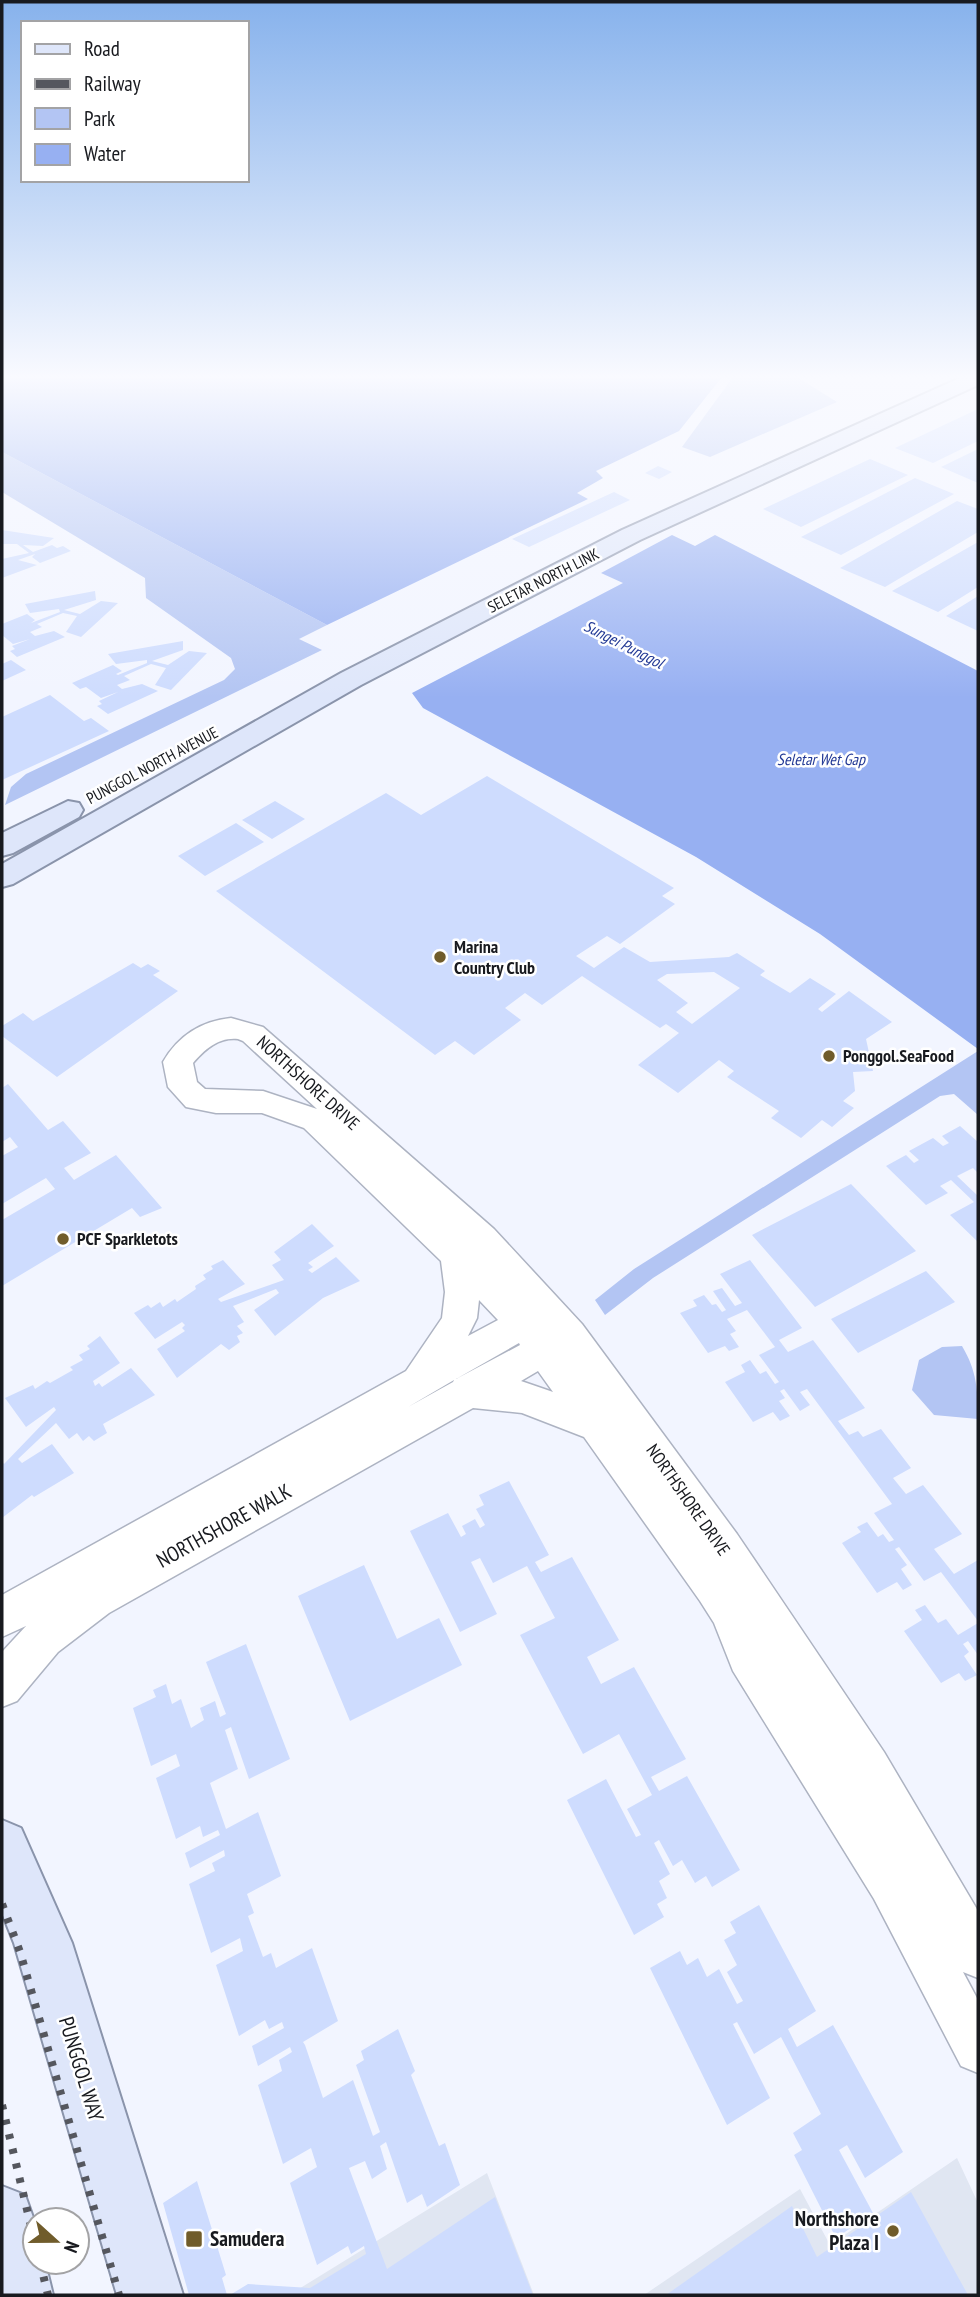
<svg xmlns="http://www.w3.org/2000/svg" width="980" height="2297" font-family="'PT Sans Narrow',sans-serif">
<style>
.built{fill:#e0e6f2}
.green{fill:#b3c5f3}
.water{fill:#97b0f2}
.building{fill:#cedcfe;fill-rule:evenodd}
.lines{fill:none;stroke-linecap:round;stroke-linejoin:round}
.minor-casing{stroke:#adb3c2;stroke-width:3}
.major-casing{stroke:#8a94ab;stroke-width:4}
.minor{fill:#fff;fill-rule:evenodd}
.major{fill:#dee6fa;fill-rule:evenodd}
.rail{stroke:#55575e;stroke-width:8;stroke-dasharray:5 10;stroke-linecap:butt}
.poi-dot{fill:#705c2b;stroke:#fff;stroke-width:2.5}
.labels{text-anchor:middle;stroke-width:5;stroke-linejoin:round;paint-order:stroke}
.far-street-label{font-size:16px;fill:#181a1f;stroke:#fff}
.far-water-label{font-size:16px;font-style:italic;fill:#223995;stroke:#fff}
.poi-label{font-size:18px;font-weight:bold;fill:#181a1f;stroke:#fff;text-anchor:start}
.street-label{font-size:18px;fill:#181a1f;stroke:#fff}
.near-street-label{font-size:21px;fill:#181a1f;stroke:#fff}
.near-poi-label{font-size:21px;font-weight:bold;fill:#181a1f;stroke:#fff;text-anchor:end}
</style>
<rect width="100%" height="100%" fill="#f2f5ff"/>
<path class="built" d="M957 2158 978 2203V2295H644L800 2189 830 2245Z
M487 2173 534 2295H289Z"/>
<path class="green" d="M733 377H797L837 402 710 457 682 447Z
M2 452 327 625 299 639 322 650 5 805 11 787 26 774 224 680 235 669 231 658 146 598 145 578 2 492Z
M978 1051V1115L954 1094 940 1096 653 1278 605 1315 595 1300 634 1269Z
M962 1346C977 1371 978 1391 978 1419L934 1415 912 1390 919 1360 942 1347Z"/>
<path class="water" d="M2 377H722L679 431 596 471 603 478 577 493 588 499 327 625 2 452Z
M672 535 695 546 715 535 978 671V1049L820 934 696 857 423 708 412 693 623 583 601 573Z"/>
<path class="building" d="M978 409V441L933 463 895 448Z
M978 449V483L941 467Z
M870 459 908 475 801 527 763 509Z
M658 466 672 472 659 479 645 473Z
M915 478 954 494 841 555 801 537Z
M614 492 630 500 529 547 512 539Z
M957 501 978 509V532L885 587 840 568Z
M2 530 54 538 43 546 23 545 33 552 52 545 57 548 63 546 71 551 40 563 32 557 35 554 18 560 37 565 2 578V559L29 553 17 544H2Z
M978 542V587L938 612 892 591Z
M95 591 96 600 64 610 80 614 101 601 118 603 81 637 66 632 77 616 63 613 37 624 42 627 30 632 35 636 54 631 65 637 17 657 10 651 15 649 12 646 30 639 13 644 2 635V624L27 614 35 620 31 623 60 612 59 609 30 613 25 604Z
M978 596V631L946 616Z
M183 641V650L152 661 168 665 189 651 207 653 171 690 155 685 166 668 151 664 124 676 130 680 117 685 122 689 142 684 158 691 108 714 97 706 102 704 99 701 118 692 101 698 86 687 80 689 72 683 113 665 122 671 116 674 118 675 147 663V660L116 664 108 654Z
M11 660 26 670 2 681V664Z
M50 695 84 721 91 718 109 731 2 780V717Z
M487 776 674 888 662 896 675 904 620 944 607 936 576 956 594 968 624 947 650 962 729 957 737 953 765 971 760 975 790 993 810 978 836 994 818 1009 822 1012 849 991 892 1022 866 1039 873 1071 853 1072 855 1091 843 1101 854 1108 832 1127 822 1120 801 1138 771 1118 779 1111 727 1077 734 1071 719 1060 678 1093 638 1065 679 1033 666 1024 660 1028 582 976 542 1005 525 993 505 1008 521 1020 474 1055 455 1041 435 1055 216 891 386 793 421 815ZM714 972 740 988 692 1024 676 1012 688 1003 657 980 667 974Z
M275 801 305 819 272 839 242 820Z
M236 823 264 842 205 876 178 856Z
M133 963 141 968 148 964 160 971 153 975 178 991 57 1077 2 1036V1026L23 1013 33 1021Z
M8 1084 48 1130 63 1121 91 1153 64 1168 74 1180 116 1155 162 1208 140 1217 132 1208 2 1286V1220L55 1189 46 1178 2 1204V1156L18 1147 10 1137 2 1142V1088Z
M960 1126 978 1142V1173L973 1168 957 1176 978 1196V1242L950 1215 974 1202 951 1180 940 1186 948 1193 926 1205 886 1166 906 1155 914 1163 919 1160 909 1151 933 1138 943 1146 949 1143 942 1136Z
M851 1184 916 1251 815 1307 752 1235Z
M312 1224 334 1246 308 1263 313 1267 308 1270 312 1273 336 1257 360 1281 323 1298 275 1336 254 1310 279 1293 276 1289 233 1306 244 1322 237 1326 243 1333 237 1336 240 1342 229 1350 221 1344 177 1378 157 1349 185 1331 182 1328 185 1325 182 1322 155 1339 134 1313 148 1305 151 1308 160 1302 163 1307 175 1299 177 1302 196 1289 195 1286 206 1279 203 1275 213 1269 211 1266 223 1260 245 1284 218 1299 221 1302 284 1280 272 1265 281 1260 274 1252Z
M750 1260 802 1328 779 1340 788 1352 813 1340 865 1408 838 1421 849 1435 858 1431 863 1437 881 1429 911 1468 893 1478 906 1494 923 1485 962 1534 934 1549 954 1574 978 1560V1621L941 1572 924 1581 899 1547 895 1549 907 1565 901 1569 912 1585 903 1590 897 1582 877 1593 842 1543 861 1532 857 1527 867 1522 878 1537 883 1534 889 1542 894 1540 874 1513 892 1504 807 1389 800 1392 810 1405 800 1411 784 1389 780 1391 785 1398 779 1401 790 1416 780 1421 773 1412 753 1422 725 1382 745 1372 741 1365 750 1360 760 1374 766 1371 775 1384 779 1382 759 1355 775 1347 747 1310 727 1319 736 1331 730 1334 739 1347 729 1351 725 1346 708 1353 680 1313 697 1306 693 1300 704 1295 712 1305 716 1304 722 1312 726 1310 713 1291 722 1288 735 1306 742 1303 720 1274Z
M926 1271 955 1302 858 1353 831 1319Z
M100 1336 120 1363 93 1381 95 1386 99 1383 102 1387 131 1368 155 1395 103 1424 107 1433 94 1441 89 1436 83 1441 77 1433 69 1439 56 1423 18 1459 22 1463 52 1444 74 1473 34 1497 32 1495 2 1518V1461L4 1464 56 1410 54 1407 26 1427 5 1398 33 1385 35 1389 47 1381 50 1383 73 1370 70 1367 83 1360 79 1355 90 1349 87 1346Z
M509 1481 549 1555 535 1562 541 1572 572 1557 619 1640 587 1657 601 1684 634 1667 686 1759 651 1777 659 1791 687 1776 740 1870 712 1887 706 1876 695 1883 682 1860 673 1866 659 1840 654 1843 670 1874 659 1881 667 1898 657 1904 664 1917 634 1935 567 1800 606 1779 636 1837 641 1835 627 1809 652 1795 619 1734 583 1754 520 1635 555 1618 527 1566 493 1583 480 1558 471 1562 497 1614 460 1632 410 1531 448 1513 461 1537 466 1534 462 1526 475 1519 480 1528 485 1525 476 1509 484 1505 479 1495Z
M364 1565 397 1639 439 1618 462 1665 350 1721 298 1596Z
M925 1605 938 1623 946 1619 958 1635 978 1623V1655L968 1641 963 1644 969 1652 964 1656 977 1675 965 1681 959 1673 941 1683 904 1631 922 1620 915 1610Z
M246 1644 290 1759 249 1779 231 1727 225 1730 238 1769 210 1783 226 1829 258 1812 281 1876 247 1894 254 1913 248 1916 263 1957 271 1953 276 1968 312 1948 338 2021 303 2042 305 2045 323 2098 353 2080 373 2136 380 2132 356 2065 364 2060 361 2051 398 2029 415 2071 411 2075 439 2146 445 2143 460 2185 427 2207 422 2194 407 2203 386 2142 380 2146 387 2169 372 2179 365 2161 349 2168 387 2269 495 2197 533 2295H230L248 2284 310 2288 366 2254 364 2246 351 2254 348 2246 317 2265 290 2183 317 2167 311 2148 283 2164 258 2085 282 2071 279 2060 292 2052 290 2047 258 2066 252 2046 284 2028 282 2022 269 2029 265 2020 239 2036 216 1965 243 1951 240 1938 211 1953 189 1884 215 1871 212 1863 225 1856 224 1850 190 1868 185 1853 220 1835 218 1830 203 1837 200 1826 176 1839 156 1778 180 1766 176 1754 151 1766 133 1708 156 1697 153 1690 166 1684 172 1704 181 1699 191 1728 204 1720 200 1708 215 1701 220 1717 226 1714 206 1662Z
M759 1905 816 2011 788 2029 797 2047 833 2025 903 2152 865 2178 847 2145 839 2150 873 2213 836 2238 794 2155 802 2150 793 2133 821 2114 781 2037 754 2054 737 2022 733 2024 770 2098 727 2125 650 1968 680 1951 687 1965 698 1958 707 1977 719 1969 737 2004 743 2001 727 1972 737 1965 724 1940 736 1933 730 1922Z
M197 2181 226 2275 222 2278 227 2295H189L163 2203Z
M911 2192 968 2295H666L792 2206 817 2257Z"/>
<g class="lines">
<g class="minor-casing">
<path id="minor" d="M231 1018 263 1027 494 1229 582 1324 737 1534 884 1752 978 1911V1978L963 1972 978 2000V2073L961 2066 874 1899 733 1671 714 1623 700 1601 584 1437 522 1413 473 1408 109 1613 58 1652 17 1701 2 1707V1652L26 1626 2 1637V1595L406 1371 442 1318 445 1292 441 1261 304 1128 262 1113H216L186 1107 168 1087 163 1062C178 1036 201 1021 231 1018ZM238 1039 243 1041 317 1109 263 1091 205 1089 197 1082 193 1063C205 1049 219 1037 238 1039ZM479 1300 498 1320 468 1336 477 1318ZM519 1343 520 1345 456 1379ZM538 1371 553 1392 521 1381ZM454 1380 453 1382 408 1407Z"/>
</g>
<g class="major-casing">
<path id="major" d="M962 377H978V385L640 540 361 685 13 884 2 887V864L341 673 622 530Z
M68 801 79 803 83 810 79 817 13 853 2 856V833Z
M2 1820 21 1828 72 1943 183 2295H117L14 1943 2 1913Z
M2 2186 25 2195 35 2223V2262H45L53 2295H2Z"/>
</g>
<use href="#minor" class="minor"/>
<use href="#major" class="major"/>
<path class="rail" d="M2 1904 20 1952 119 2295
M2 2105 35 2243
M40 2262 48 2295"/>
</g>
<linearGradient id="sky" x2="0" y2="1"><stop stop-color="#87b2ec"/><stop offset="0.54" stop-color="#f9faff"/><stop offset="1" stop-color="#f9faff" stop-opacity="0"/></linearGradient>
<rect width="980" height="698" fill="url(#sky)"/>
<g class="poi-dot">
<circle cx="440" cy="957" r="7"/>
<circle cx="829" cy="1056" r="7"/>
<circle cx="63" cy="1239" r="7"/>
<circle cx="893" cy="2231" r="7"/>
<rect x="185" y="2230" width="18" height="18" rx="3.5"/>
</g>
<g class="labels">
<g class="far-street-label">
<text transform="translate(543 580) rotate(-27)" y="6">SELETAR NORTH LINK</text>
<text transform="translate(152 765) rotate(-28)" y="6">PUNGGOL NORTH AVENUE</text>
</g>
<g class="far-water-label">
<text transform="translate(624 644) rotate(27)" y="6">Sungei Punggol</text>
<text x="821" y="765">Seletar Wet Gap</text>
</g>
<g class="poi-label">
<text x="454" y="953">Marina<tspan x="454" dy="21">Country Club</tspan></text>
<text x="843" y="1062">Ponggol.SeaFood</text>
<text x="77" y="1245">PCF Sparkletots</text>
</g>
<g class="street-label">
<text transform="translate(308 1083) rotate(42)" y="6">NORTHSHORE DRIVE</text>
<text transform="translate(688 1500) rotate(55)" y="6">NORTHSHORE DRIVE</text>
</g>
<g class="near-street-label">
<text transform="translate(224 1526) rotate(-29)" y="7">NORTHSHORE WALK</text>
<text transform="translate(81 2069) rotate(73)" y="7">PUNGGOL WAY</text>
</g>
<g class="near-poi-label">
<text x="879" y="2226">Northshore<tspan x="879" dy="24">Plaza I</tspan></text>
<text x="210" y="2246" text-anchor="start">Samudera</text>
</g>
</g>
<rect width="980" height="2297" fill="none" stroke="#181a1f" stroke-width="7"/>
<rect x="21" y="21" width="228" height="161" fill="#ffffff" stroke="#a3a3a5" stroke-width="2"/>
<rect x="35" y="44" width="35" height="10" fill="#dee6fa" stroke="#a3a3a5" stroke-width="2"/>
<text x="84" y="56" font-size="21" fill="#181a1f">Road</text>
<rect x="35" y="79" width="35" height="10" fill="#55575e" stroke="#a3a3a5" stroke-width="2"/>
<text x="84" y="91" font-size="21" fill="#181a1f">Railway</text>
<rect x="35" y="108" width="35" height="21" fill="#b3c5f3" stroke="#a3a3a5" stroke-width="2"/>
<text x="84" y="126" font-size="21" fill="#181a1f">Park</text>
<rect x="35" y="144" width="35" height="21" fill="#97b0f2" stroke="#a3a3a5" stroke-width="2"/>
<text x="84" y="161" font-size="21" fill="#181a1f">Water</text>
<g transform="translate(56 2241) rotate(111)"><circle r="33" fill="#ffffff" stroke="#a3a3a5" stroke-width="2"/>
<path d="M0-5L12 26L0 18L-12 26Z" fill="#705c2b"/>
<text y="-10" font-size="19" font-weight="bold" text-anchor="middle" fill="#181a1f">N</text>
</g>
</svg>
